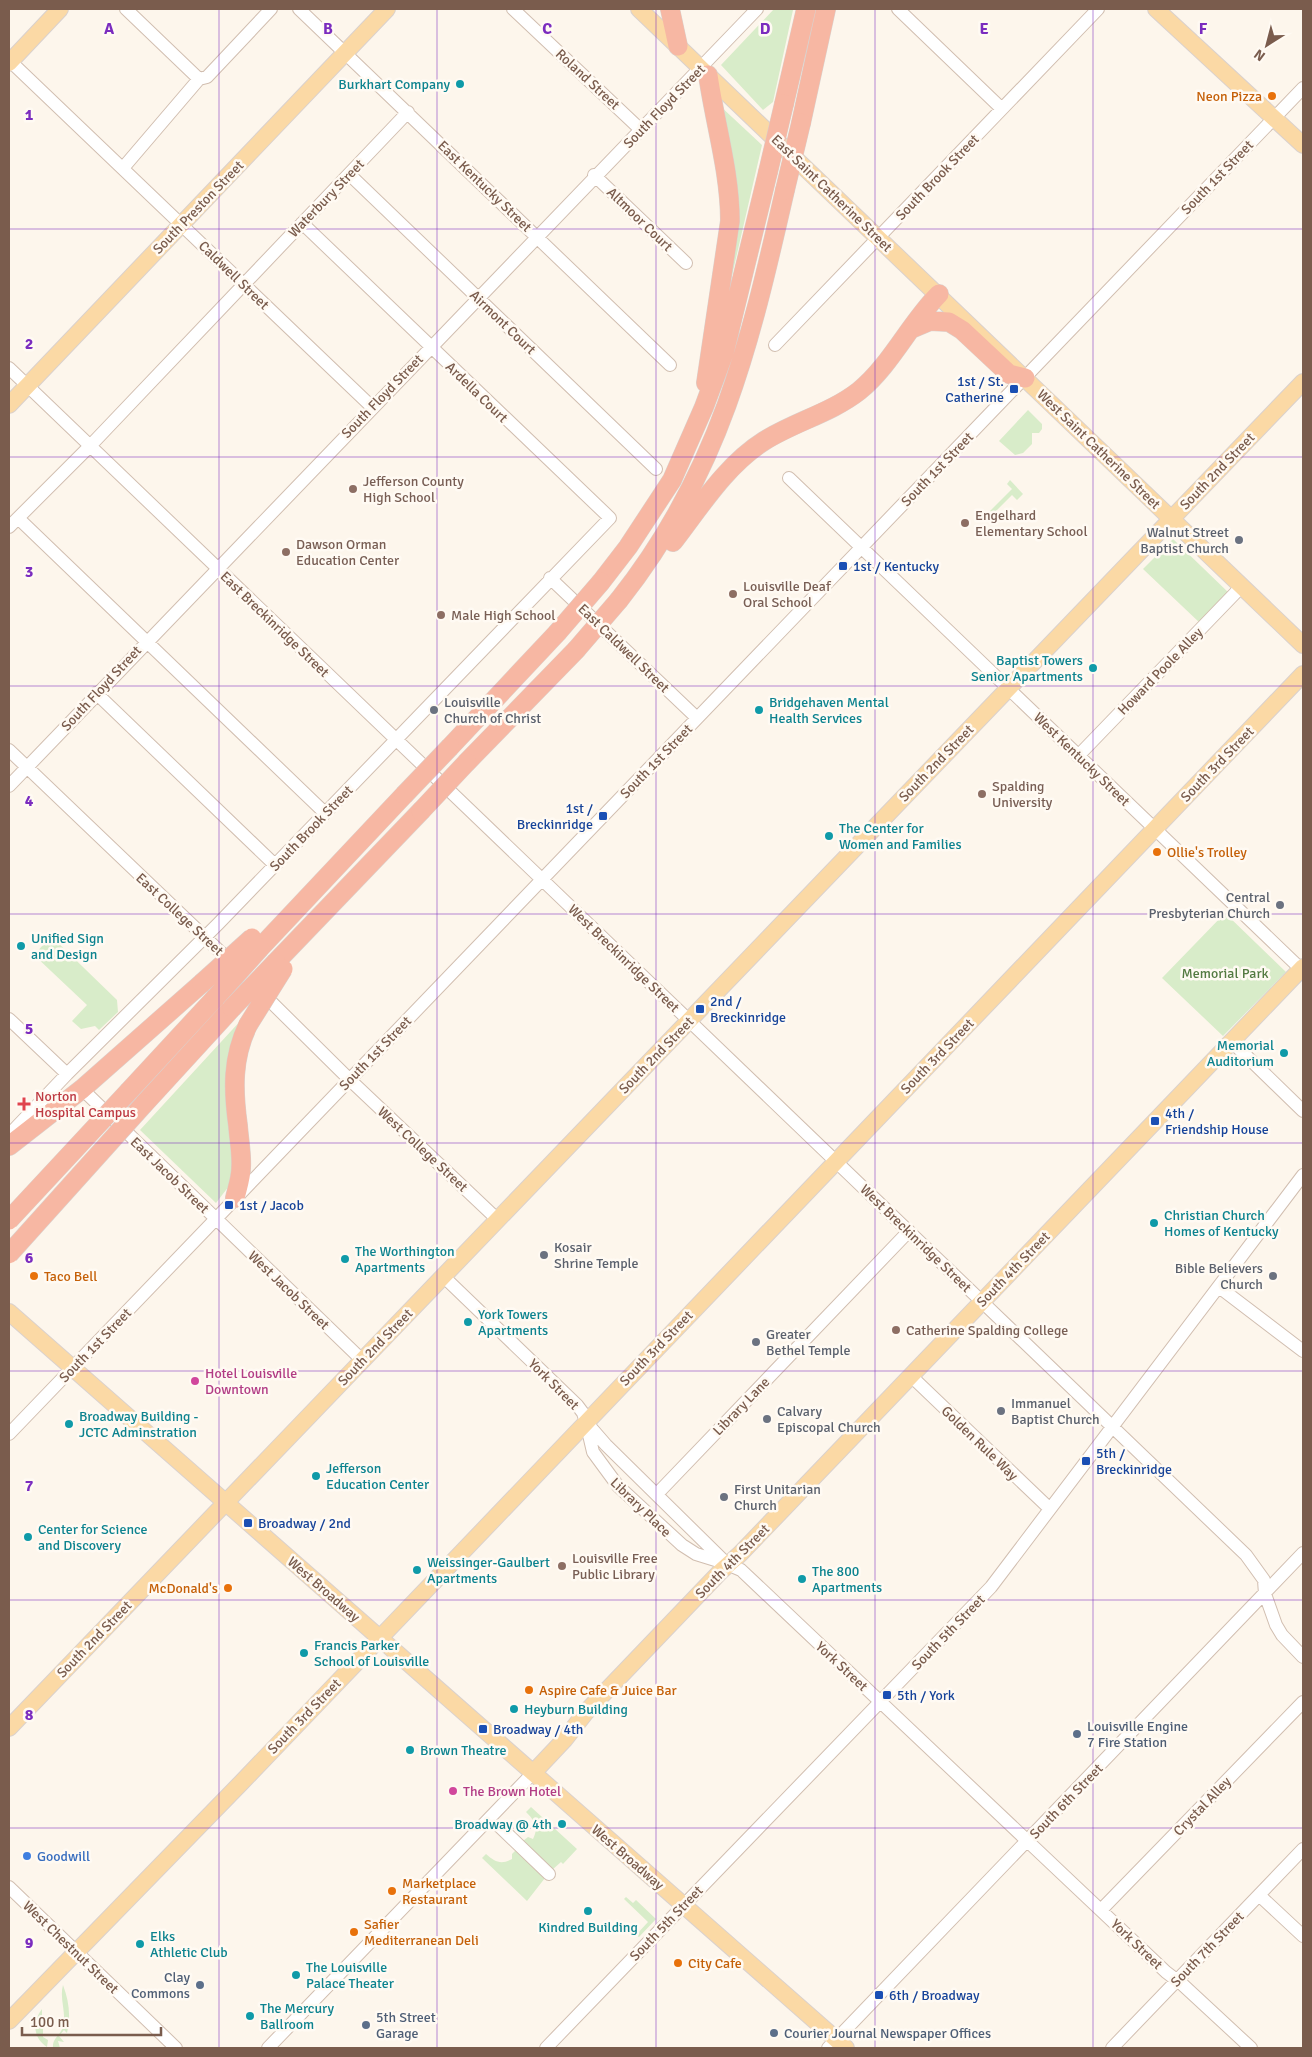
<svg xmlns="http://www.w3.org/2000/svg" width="1312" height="2057" font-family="Signika,sans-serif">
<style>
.green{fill:#d8ecc9}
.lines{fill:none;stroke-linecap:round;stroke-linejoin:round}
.minor-casing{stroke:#d1beb0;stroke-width:14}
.major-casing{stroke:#dad1cd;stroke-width:18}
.highway-casing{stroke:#dad1cd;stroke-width:20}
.minor{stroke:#fff;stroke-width:12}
.major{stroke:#fbd9a5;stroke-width:16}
.highway{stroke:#f7b7a3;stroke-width:19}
.highway-bridge-casing{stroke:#dad1cd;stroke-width:20;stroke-linecap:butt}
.highway-bridge{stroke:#f7b7a3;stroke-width:19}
.grid{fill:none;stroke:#7b2cbf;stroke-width:1;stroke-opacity:0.55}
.culture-dot{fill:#0f9aa8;stroke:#fffaf3;stroke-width:2}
.food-dot{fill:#e8710a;stroke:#fffaf3;stroke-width:2}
.transit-dot{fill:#1a4fb4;stroke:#fffaf3;stroke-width:2}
.education-dot{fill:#8d6e63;stroke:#fffaf3;stroke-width:2}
.worship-dot{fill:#6b7280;stroke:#fffaf3;stroke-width:2}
.health-dot{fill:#e0444e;stroke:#fffaf3;stroke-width:2}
.hotel-dot{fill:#d1479c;stroke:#fffaf3;stroke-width:2}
.service-dot{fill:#5c6f8a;stroke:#fffaf3;stroke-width:2}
.shop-dot{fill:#3f7fe0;stroke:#fffaf3;stroke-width:2}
.labels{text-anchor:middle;stroke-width:5;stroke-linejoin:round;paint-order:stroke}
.street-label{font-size:14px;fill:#7a5c4d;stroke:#fffaf3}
.culture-label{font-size:14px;fill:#0d838f;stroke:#fffaf3;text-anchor:start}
.food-label{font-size:14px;fill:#c56008;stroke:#fffaf3;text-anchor:start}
.transit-label{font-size:14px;fill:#164399;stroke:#fffaf3;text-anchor:start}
.education-label{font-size:14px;fill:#785e54;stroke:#fffaf3;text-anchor:start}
.worship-label{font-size:14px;fill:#5b616d;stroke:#fffaf3;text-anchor:start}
.park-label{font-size:14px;fill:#537a41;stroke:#fffaf3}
.health-label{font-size:14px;fill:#be3a42;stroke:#fffaf3;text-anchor:start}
.hotel-label{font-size:14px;fill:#b23c85;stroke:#fffaf3;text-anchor:start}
.service-label{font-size:14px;fill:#4e5e75;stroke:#fffaf3;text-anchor:start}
.shop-label{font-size:14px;fill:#366cbe;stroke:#fffaf3;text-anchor:start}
.grid-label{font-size:16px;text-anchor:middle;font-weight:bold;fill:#7b2cbf;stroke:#fffaf3;stroke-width:5;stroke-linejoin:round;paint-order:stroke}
</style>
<rect width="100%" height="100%" fill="#fdf6ec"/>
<path class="green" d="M774 9 793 10 773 102 763 110 721 65Z
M718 104 762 145 728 293 734 250Z
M1028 410 1042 424V429L1039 433H1032V444L1023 453 1015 455 999 441Z
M1010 480 1023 494 1017 500 1012 495 986 521 983 518 1012 489 1007 484Z
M1173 539 1230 594 1201 624 1143 569Z
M1225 913 1286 972 1223 1036 1162 978Z
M51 936 117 1000 118 1012 99 1030 95 1026 81 1029 72 1021 87 1005 34 955Z
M255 1005 246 1017 237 1144 229 1186 216 1203 140 1130Z
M531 1807 577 1849 563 1864 561 1862 552 1870 523 1841 528 1837 533 1839C539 1827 535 1821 526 1812Z
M516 1850 545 1878 527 1901 482 1858 486 1854C495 1862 501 1865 512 1859V1854Z
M626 1897 633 1903 636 1900 656 1919 639 1937 636 1935 648 1922 624 1899Z
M63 1985C69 2001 71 2016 67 2033L64 2030 59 2036 64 2042 58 2041 60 2048H53C52 2038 60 2036 63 2027 67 2013 59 1999 63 1985Z
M42 2009V2016L48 2019 43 2027V2037L48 2040 47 2047C33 2038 32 2022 42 2009Z"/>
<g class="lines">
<g class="minor-casing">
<path id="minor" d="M126 9 199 79
M299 9 670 365
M513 9 641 130
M898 9 1002 109
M9 60 372 407
M123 168 199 79 207 77 271 9
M349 174 656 469
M594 175 686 263
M775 345 1098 9
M9 368 1246 1555 1264 1580 1265 1594 1276 1625 1282 1635 1303 1657
M789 478 1303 971
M18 518 325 813
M9 527 90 446 408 112
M550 578 697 718
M96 693 275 865
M9 750 233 964
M1078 756 1242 586
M9 786 757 9
M262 993 349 1079 498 1220
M9 1019 67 1074
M1232 1042 1303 1111
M82 1089 362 1360
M9 1135 67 1074 218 924 610 518 302 223
M443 1276 577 1405 583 1413 586 1422 606 1445 727 1564 741 1570 1166 1972 1183 1985 1251 2048
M1219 1287 1303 1351
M911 1376 1050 1509
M586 1422 593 1452 618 1486 682 1545 696 1554 725 1563
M9 1434 1303 88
M657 1494 909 1231
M500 1827 549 1874
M9 1887 176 2048
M1259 1895 1303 1936
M1101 1910 1303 1702
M268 2048 533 1773
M546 2048 991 1587 1303 1175
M828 2048 1303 1553
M1112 2048 1303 1849"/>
</g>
<g class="major-casing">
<path id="major" d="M639 9 1303 645
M1156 9 1303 145
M9 63 60 9
M9 405 387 9
M9 1312 846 2048
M9 1728 1303 382
M533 1773 565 1739 586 1712 721 1571 740 1554 1303 967
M9 2021 241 1783 1303 674"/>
</g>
<g class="highway-casing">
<path id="highway" d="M670 9 678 46
M784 104 806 9
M801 123 826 9
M911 329 930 321 949 322 962 330 1009 374 1025 378
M706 383 730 221C730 172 715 124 708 75
M673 542C700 507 726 465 764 441 794 422 831 413 859 391 891 365 910 323 939 294
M601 582 628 547 672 480 704 407 724 353 768 172
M619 600C720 473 750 343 785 190
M450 747 557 633
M467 762 576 650
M260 948 404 795
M276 962 421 811
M129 1091 216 997
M144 1104 232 1008
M9 1146 82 1089 202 983
M235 1198C237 1189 241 1178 241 1168 242 1154 239 1140 238 1126 233 1090 232 1058 248 1025"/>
</g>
<use href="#minor" class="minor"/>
<use href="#major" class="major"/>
<use href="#highway" class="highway"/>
<g class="highway-bridge-casing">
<path id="highway-bridge" d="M768 172 784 104
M785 190 801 123
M557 633 601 582
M576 650 619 600
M404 795 450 747
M421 811 467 762
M202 983 252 938
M216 997 260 948
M232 1008 276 962
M248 1025 283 969
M9 1220 129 1091
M9 1254 144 1104"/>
</g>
<use href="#highway-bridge" class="highway-bridge"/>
</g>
<path class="grid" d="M219 9V2048M437 9V2048M656 9V2048M875 9V2048M1093 9V2048M9 229H1303M9 457H1303M9 686H1303M9 914H1303M9 1143H1303M9 1371H1303M9 1600H1303M9 1828H1303"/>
<g class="culture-dot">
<circle cx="460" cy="84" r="5"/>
<circle cx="1093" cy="668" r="5"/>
<circle cx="759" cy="710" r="5"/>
<circle cx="829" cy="836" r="5"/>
<circle cx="21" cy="946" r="5"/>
<circle cx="1284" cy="1053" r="5"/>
<circle cx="1154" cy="1223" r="5"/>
<circle cx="345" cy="1259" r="5"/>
<circle cx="468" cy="1322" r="5"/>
<circle cx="69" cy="1424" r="5"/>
<circle cx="316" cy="1476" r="5"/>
<circle cx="28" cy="1537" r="5"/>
<circle cx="417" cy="1570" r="5"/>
<circle cx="802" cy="1579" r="5"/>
<circle cx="304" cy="1653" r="5"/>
<circle cx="514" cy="1709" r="5"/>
<circle cx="410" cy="1750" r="5"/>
<circle cx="562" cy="1824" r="5"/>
<circle cx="588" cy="1911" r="5"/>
<circle cx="140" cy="1944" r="5"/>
<circle cx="296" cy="1975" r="5"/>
<circle cx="250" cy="2016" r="5"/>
</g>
<g class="food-dot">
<circle cx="1272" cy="96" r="5"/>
<circle cx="1157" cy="852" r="5"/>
<circle cx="34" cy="1276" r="5"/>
<circle cx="228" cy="1588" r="5"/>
<circle cx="529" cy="1690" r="5"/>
<circle cx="392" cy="1891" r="5"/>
<circle cx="354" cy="1932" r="5"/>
<circle cx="678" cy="1963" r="5"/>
</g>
<g class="transit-dot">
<rect x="1009" y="384" width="10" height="10" rx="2.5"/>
<rect x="838" y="561" width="10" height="10" rx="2.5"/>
<rect x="598" y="811" width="10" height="10" rx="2.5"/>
<rect x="695" y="1004" width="10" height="10" rx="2.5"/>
<rect x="1150" y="1116" width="10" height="10" rx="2.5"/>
<rect x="224" y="1200" width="10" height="10" rx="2.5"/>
<rect x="1081" y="1456" width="10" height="10" rx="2.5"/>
<rect x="243" y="1518" width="10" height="10" rx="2.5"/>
<rect x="882" y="1690" width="10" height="10" rx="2.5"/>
<rect x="478" y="1724" width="10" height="10" rx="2.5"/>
<rect x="874" y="1990" width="10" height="10" rx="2.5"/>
</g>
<g class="education-dot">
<circle cx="353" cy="489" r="5"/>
<circle cx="965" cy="523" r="5"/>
<circle cx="286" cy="552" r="5"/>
<circle cx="733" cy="594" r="5"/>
<circle cx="441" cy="615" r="5"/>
<circle cx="982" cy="794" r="5"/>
<circle cx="896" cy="1330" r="5"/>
<circle cx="562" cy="1566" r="5"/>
</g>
<g class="worship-dot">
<circle cx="1239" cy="540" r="5"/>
<circle cx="434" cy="710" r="5"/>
<circle cx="1280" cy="905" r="5"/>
<circle cx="544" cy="1255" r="5"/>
<circle cx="1273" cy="1276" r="5"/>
<circle cx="756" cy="1342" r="5"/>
<circle cx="1001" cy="1411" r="5"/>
<circle cx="767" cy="1419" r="5"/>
<circle cx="724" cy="1497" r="5"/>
</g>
<path class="health-dot" d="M21.5 1096.5h5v5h5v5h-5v5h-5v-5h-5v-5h5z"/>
<g class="hotel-dot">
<circle cx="195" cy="1381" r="5"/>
<circle cx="453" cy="1791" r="5"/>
</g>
<g class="service-dot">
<circle cx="1077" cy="1734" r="5"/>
<circle cx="200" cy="1985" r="5"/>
<circle cx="366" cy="2025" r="5"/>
<circle cx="774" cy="2033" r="5"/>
</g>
<circle class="shop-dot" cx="27" cy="1856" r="5"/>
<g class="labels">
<g class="street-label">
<text transform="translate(588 79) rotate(43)" y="5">Roland Street</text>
<text transform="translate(664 106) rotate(-46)" y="5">South Floyd Street</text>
<text transform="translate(937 177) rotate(-46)" y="5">South Brook Street</text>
<text transform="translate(1217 177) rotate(-46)" y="5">South 1st Street</text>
<text transform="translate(485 186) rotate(44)" y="5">East Kentucky Street</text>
<text transform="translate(832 193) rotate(44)" y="5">East Saint Catherine Street</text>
<text transform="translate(326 198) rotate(-46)" y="5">Waterbury Street</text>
<text transform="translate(198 207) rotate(-46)" y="5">South Preston Street</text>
<text transform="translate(640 219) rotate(44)" y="5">Altmoor Court</text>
<text transform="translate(234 275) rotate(44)" y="5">Caldwell Street</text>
<text transform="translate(503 322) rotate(44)" y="5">Airmont Court</text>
<text transform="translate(477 392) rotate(44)" y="5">Ardella Court</text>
<text transform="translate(382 396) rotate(-46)" y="5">South Floyd Street</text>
<text transform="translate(1099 449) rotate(44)" y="5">West Saint Catherine Street</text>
<text transform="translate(937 469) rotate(-46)" y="5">South 1st Street</text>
<text transform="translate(1217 471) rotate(-46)" y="5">South 2nd Street</text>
<text transform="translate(275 624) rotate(44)" y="5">East Breckinridge Street</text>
<text transform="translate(624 648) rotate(44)" y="5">East Caldwell Street</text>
<text transform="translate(1160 671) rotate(-46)" y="5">Howard Poole Alley</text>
<text transform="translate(101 688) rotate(-47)" y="5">South Floyd Street</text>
<text transform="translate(1082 759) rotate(44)" y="5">West Kentucky Street</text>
<text transform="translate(656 761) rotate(-46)" y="5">South 1st Street</text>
<text transform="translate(936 763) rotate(-46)" y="5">South 2nd Street</text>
<text transform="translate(1217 764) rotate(-46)" y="5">South 3rd Street</text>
<text transform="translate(311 828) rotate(-46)" y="5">South Brook Street</text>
<text transform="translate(180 914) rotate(43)" y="5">East College Street</text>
<text transform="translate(624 958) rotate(44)" y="5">West Breckinridge Street</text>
<text transform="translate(375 1053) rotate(-46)" y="5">South 1st Street</text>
<text transform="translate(656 1055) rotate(-46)" y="5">South 2nd Street</text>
<text transform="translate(937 1056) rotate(-46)" y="5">South 3rd Street</text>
<text transform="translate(423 1149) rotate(43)" y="5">West College Street</text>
<text transform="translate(170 1175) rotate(44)" y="5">East Jacob Street</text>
<text transform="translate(916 1238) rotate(44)" y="5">West Breckinridge Street</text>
<text transform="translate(1013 1269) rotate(-46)" y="5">South 4th Street</text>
<text transform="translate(289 1290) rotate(44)" y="5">West Jacob Street</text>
<text transform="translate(95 1345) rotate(-46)" y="5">South 1st Street</text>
<text transform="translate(375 1347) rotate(-46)" y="5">South 2nd Street</text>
<text transform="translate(656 1348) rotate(-46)" y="5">South 3rd Street</text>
<text transform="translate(554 1384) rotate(45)" y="5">York Street</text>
<text transform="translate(741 1406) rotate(-46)" y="5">Library Lane</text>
<text transform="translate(980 1443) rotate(44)" y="5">Golden Rule Way</text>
<text transform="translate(641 1507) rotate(44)" y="5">Library Place</text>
<text transform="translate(732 1561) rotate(-45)" y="5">South 4th Street</text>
<text transform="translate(324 1589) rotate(41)" y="5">West Broadway</text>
<text transform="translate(948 1632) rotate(-46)" y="5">South 5th Street</text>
<text transform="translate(94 1639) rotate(-46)" y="5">South 2nd Street</text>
<text transform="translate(842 1666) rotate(43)" y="5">York Street</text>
<text transform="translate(304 1716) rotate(-46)" y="5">South 3rd Street</text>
<text transform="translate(1066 1801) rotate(-46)" y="5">South 6th Street</text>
<text transform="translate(1202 1806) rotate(-46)" y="5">Crystal Alley</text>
<text transform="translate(628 1857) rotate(41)" y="5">West Broadway</text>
<text transform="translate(666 1923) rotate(-46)" y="5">South 5th Street</text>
<text transform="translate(1137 1944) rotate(44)" y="5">York Street</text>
<text transform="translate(71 1947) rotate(44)" y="5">West Chestnut Street</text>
<text transform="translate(1207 1949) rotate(-46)" y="5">South 7th Street</text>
</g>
<g class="culture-label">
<text x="450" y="89" text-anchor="end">Burkhart Company</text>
<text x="1083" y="665" text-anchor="end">Baptist Towers<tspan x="1083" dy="16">Senior Apartments</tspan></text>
<text x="769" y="707">Bridgehaven Mental<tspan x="769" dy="16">Health Services</tspan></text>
<text x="839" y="833">The Center for<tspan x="839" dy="16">Women and Families</tspan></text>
<text x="31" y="943">Unified Sign<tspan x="31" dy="16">and Design</tspan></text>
<text x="1274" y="1050" text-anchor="end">Memorial<tspan x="1274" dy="16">Auditorium</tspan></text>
<text x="1164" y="1220">Christian Church<tspan x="1164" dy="16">Homes of Kentucky</tspan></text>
<text x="355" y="1256">The Worthington<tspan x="355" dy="16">Apartments</tspan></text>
<text x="478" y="1319">York Towers<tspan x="478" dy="16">Apartments</tspan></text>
<text x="79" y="1421">Broadway Building -<tspan x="79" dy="16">JCTC Adminstration</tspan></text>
<text x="326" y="1473">Jefferson<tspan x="326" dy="16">Education Center</tspan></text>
<text x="38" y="1534">Center for Science<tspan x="38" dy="16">and Discovery</tspan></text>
<text x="427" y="1567">Weissinger-Gaulbert<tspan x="427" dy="16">Apartments</tspan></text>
<text x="812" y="1576">The 800<tspan x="812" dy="16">Apartments</tspan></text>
<text x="314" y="1650">Francis Parker<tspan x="314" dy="16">School of Louisville</tspan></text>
<text x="524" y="1714">Heyburn Building</text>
<text x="420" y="1755">Brown Theatre</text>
<text x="552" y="1829" text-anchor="end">Broadway @ 4th</text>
<text x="588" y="1932" text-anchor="middle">Kindred Building</text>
<text x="150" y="1941">Elks<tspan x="150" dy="16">Athletic Club</tspan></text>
<text x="306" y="1972">The Louisville<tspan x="306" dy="16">Palace Theater</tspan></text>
<text x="260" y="2013">The Mercury<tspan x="260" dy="16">Ballroom</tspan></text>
</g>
<g class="food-label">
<text x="1262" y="101" text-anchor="end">Neon Pizza</text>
<text x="1167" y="857">Ollie's Trolley</text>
<text x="44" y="1281">Taco Bell</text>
<text x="218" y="1593" text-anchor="end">McDonald's</text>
<text x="539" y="1695">Aspire Cafe &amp; Juice Bar</text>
<text x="402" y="1888">Marketplace<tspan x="402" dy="16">Restaurant</tspan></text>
<text x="364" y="1929">Safier<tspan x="364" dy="16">Mediterranean Deli</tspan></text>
<text x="688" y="1968">City Cafe</text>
</g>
<g class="transit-label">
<text x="1004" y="386" text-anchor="end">1st / St.<tspan x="1004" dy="16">Catherine</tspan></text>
<text x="853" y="571">1st / Kentucky</text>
<text x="593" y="813" text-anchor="end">1st /<tspan x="593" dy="16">Breckinridge</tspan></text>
<text x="710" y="1006">2nd /<tspan x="710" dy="16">Breckinridge</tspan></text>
<text x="1165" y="1118">4th /<tspan x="1165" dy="16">Friendship House</tspan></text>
<text x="239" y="1210">1st / Jacob</text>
<text x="1096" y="1458">5th /<tspan x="1096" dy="16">Breckinridge</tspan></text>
<text x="258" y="1528">Broadway / 2nd</text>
<text x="897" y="1700">5th / York</text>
<text x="493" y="1734">Broadway / 4th</text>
<text x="889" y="2000">6th / Broadway</text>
</g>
<g class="education-label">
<text x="363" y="486">Jefferson County<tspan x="363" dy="16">High School</tspan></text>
<text x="975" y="520">Engelhard<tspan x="975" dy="16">Elementary School</tspan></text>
<text x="296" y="549">Dawson Orman<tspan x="296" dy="16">Education Center</tspan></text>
<text x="743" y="591">Louisville Deaf<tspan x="743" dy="16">Oral School</tspan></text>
<text x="451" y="620">Male High School</text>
<text x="992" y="791">Spalding<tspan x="992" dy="16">University</tspan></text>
<text x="906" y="1335">Catherine Spalding College</text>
<text x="572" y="1563">Louisville Free<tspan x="572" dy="16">Public Library</tspan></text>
</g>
<g class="worship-label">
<text x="1229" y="537" text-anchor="end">Walnut Street<tspan x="1229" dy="16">Baptist Church</tspan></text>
<text x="444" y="707">Louisville<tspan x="444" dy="16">Church of Christ</tspan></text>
<text x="1270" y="902" text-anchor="end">Central<tspan x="1270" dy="16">Presbyterian Church</tspan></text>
<text x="554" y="1252">Kosair<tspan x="554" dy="16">Shrine Temple</tspan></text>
<text x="1263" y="1273" text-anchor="end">Bible Believers<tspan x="1263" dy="16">Church</tspan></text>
<text x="766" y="1339">Greater<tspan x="766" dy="16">Bethel Temple</tspan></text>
<text x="1011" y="1408">Immanuel<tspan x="1011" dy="16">Baptist Church</tspan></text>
<text x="777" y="1416">Calvary<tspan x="777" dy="16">Episcopal Church</tspan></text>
<text x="734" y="1494">First Unitarian<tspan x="734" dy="16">Church</tspan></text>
</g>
<g class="park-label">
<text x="1225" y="978">Memorial Park</text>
</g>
<g class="health-label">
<text x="35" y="1101">Norton<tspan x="35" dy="16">Hospital Campus</tspan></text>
</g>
<g class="hotel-label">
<text x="205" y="1378">Hotel Louisville<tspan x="205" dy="16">Downtown</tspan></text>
<text x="463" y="1796">The Brown Hotel</text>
</g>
<g class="service-label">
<text x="1087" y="1731">Louisville Engine<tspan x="1087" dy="16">7 Fire Station</tspan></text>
<text x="190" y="1982" text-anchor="end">Clay<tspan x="190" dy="16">Commons</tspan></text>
<text x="376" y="2022">5th Street<tspan x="376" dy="16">Garage</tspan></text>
<text x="784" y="2038">Courier Journal Newspaper Offices</text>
</g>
<g class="shop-label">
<text x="37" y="1861">Goodwill</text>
</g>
</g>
<g class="grid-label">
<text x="109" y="34">A</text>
<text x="328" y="34">B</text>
<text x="547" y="34">C</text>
<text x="765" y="34">D</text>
<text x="984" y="34">E</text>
<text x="1203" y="34">F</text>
<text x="29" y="120">1</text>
<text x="29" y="349">2</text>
<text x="29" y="577">3</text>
<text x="29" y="806">4</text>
<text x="29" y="1034">5</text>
<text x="29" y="1263">6</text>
<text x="29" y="1491">7</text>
<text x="29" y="1720">8</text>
<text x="29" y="1948">9</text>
</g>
<rect width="1312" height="2057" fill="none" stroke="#7a5c4d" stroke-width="20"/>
<g transform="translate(1267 45) rotate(216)" stroke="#fffaf3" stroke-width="4" paint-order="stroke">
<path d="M0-4L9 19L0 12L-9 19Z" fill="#7a5c4d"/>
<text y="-8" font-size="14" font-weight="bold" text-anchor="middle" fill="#7a5c4d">N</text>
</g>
<path d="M22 2027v8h139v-8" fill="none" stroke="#7a5c4d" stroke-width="2.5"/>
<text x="30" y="2027" font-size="15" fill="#7a5c4d" stroke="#fffaf3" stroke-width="4" paint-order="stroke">100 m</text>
</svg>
